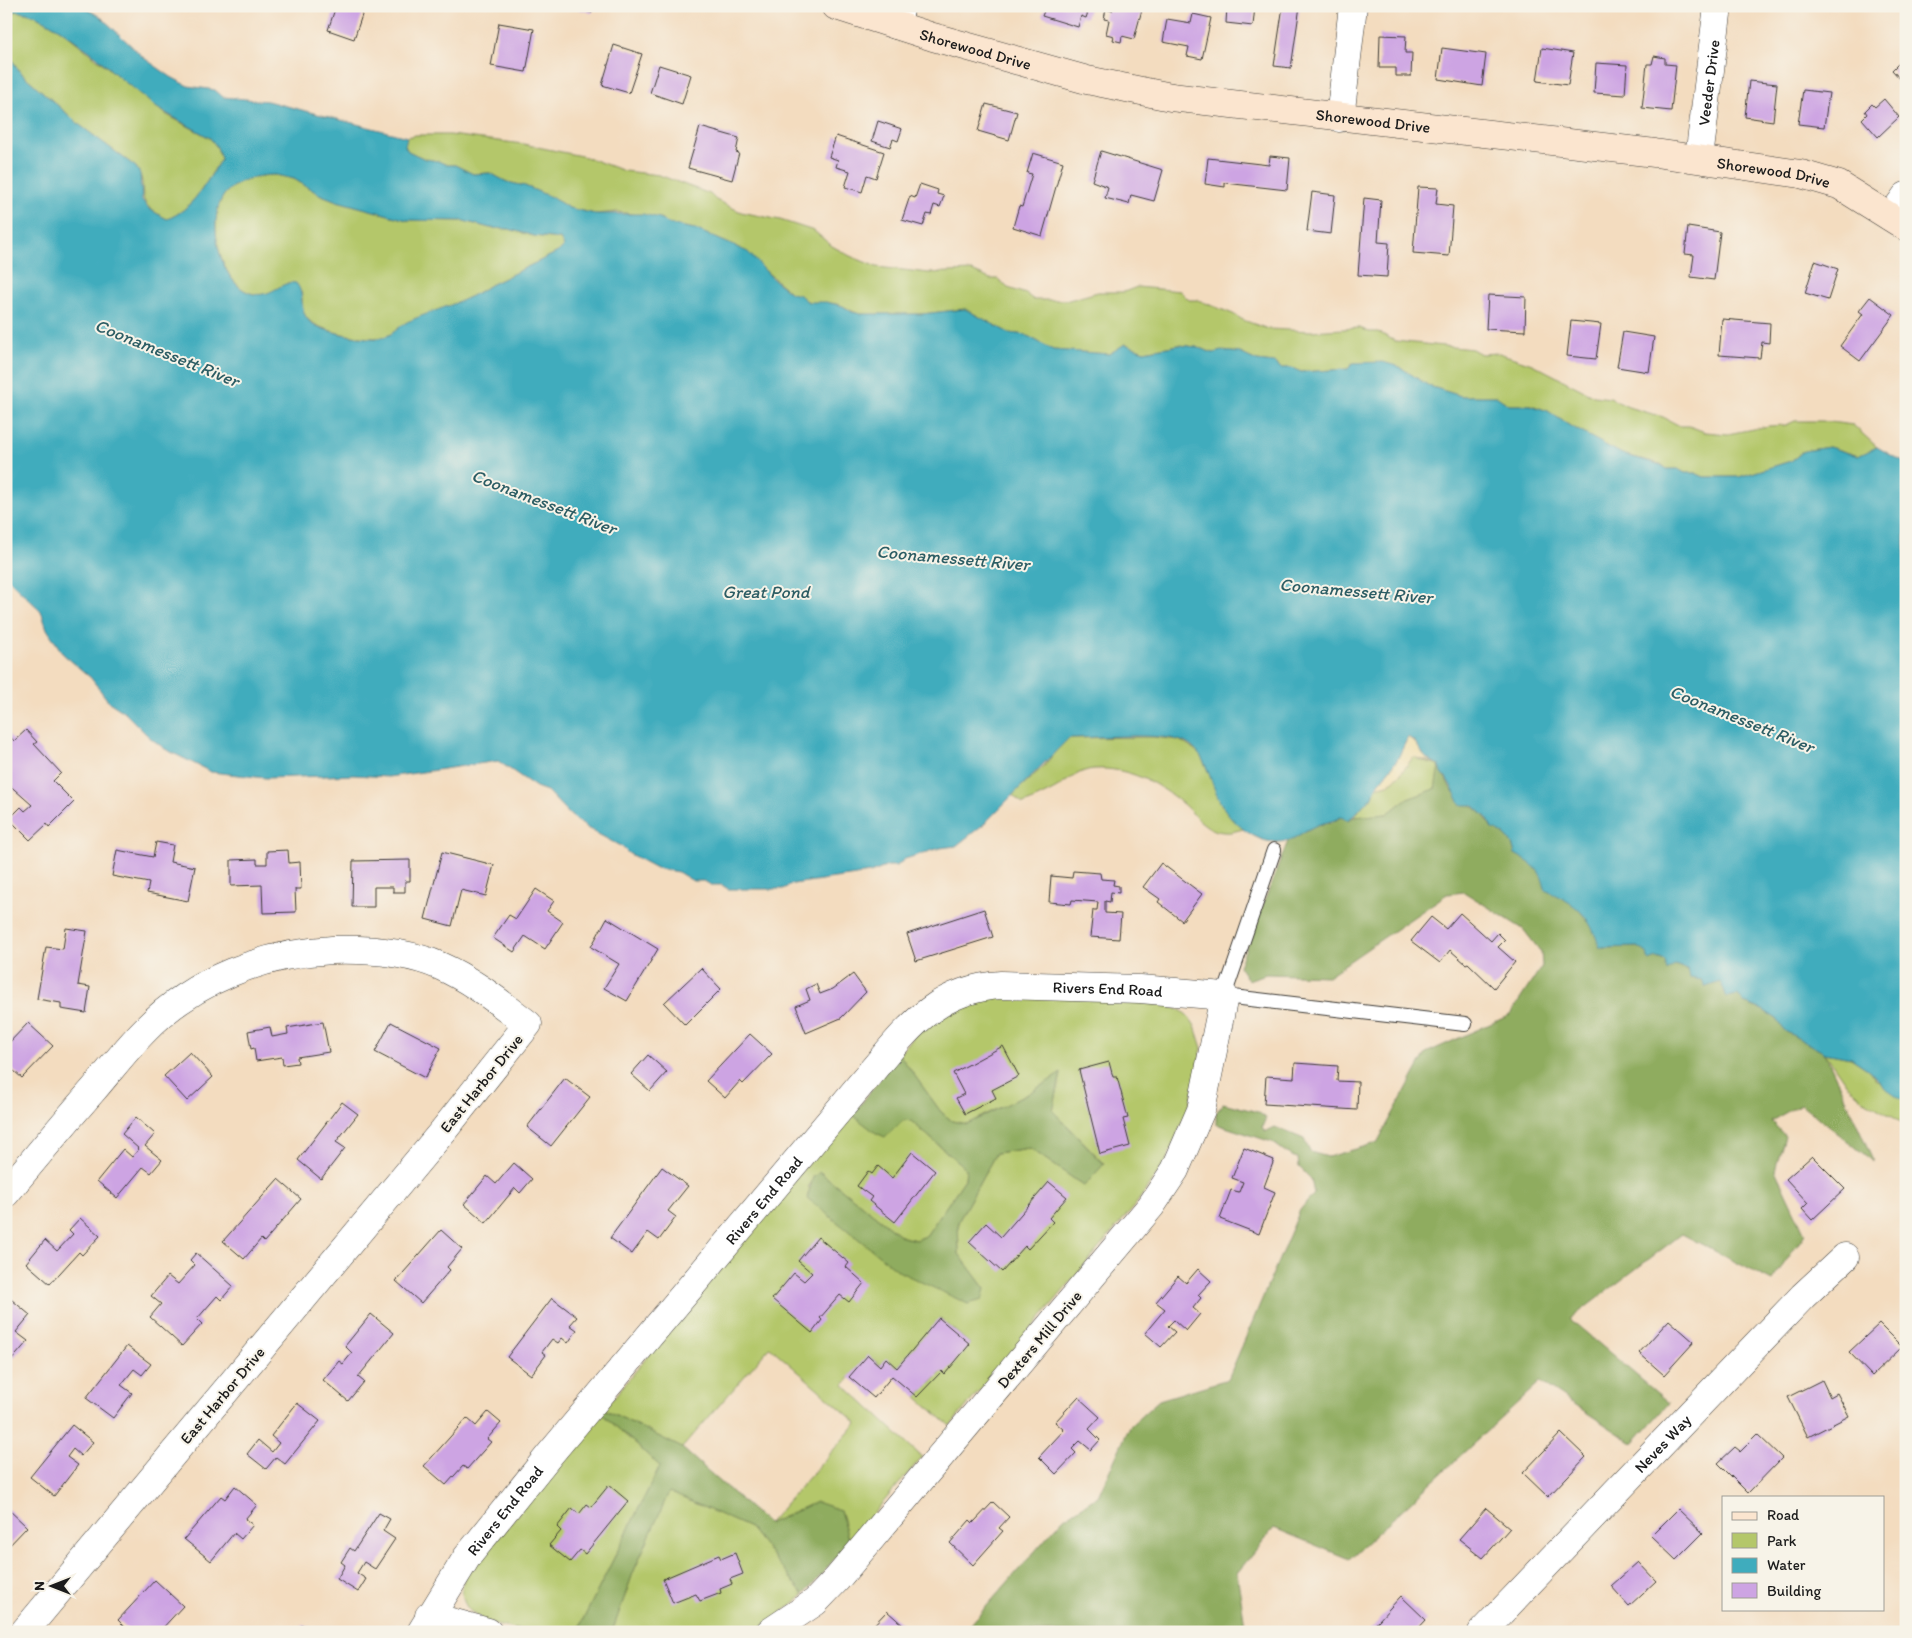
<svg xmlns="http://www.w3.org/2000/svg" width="1912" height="1638" font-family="Itim,sans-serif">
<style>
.green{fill:#b4c76a;stroke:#687243}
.forest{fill:#8fac5e;stroke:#56643d}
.sand{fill:#eeda9e;stroke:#857b5d}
.water{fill:#3facbd;stroke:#2e646c;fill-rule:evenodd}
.building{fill:#cda4e3}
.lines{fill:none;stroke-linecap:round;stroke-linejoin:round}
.lane-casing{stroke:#3c3934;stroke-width:16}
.street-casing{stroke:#3c3934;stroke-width:29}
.secondary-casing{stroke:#3c3934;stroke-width:29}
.lane{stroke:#fff;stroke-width:14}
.street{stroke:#fff;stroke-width:28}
.secondary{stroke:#fbe5cf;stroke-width:28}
.labels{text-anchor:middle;stroke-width:4;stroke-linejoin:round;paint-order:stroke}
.street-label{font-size:16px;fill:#1c1c1c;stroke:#f7f3e8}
.water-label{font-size:18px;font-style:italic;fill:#2c5d64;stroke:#f7f3e8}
</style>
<rect width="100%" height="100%" fill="#f7f3e8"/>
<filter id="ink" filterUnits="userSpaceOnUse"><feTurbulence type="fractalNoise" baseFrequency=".02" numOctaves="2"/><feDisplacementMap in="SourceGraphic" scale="10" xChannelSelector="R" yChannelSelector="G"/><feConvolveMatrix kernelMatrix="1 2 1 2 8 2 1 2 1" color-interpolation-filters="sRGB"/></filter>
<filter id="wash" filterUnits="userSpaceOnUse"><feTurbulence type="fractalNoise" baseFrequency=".0096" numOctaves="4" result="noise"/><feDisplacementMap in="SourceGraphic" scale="20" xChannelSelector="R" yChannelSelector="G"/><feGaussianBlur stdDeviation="1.12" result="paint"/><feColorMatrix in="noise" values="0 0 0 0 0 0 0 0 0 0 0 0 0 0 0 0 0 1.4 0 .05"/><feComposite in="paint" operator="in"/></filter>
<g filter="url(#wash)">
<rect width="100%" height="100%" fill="#f3dcbf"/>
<path class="green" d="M17 11 35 15 61 30 167 115 210 138 217 147 221 159C206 182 193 210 167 219 128 201 152 190 136 167L81 126 20 72 6 51V14Z
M416 135H450L523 144 586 157 624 171 659 175 710 194 716 200 741 212 780 220 814 231 832 246 850 256 877 267 929 273 972 271 990 279H998L1008 288 1026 294 1034 300H1069L1098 292H1124L1137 287 1180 291 1189 300H1198L1233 314 1243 320 1268 329 1311 331 1360 328 1369 332H1378L1395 341 1472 349 1481 354 1499 353 1532 364 1594 396 1610 398 1628 407 1663 417 1680 426H1689L1705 432 1728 434 1768 426 1786 425 1795 421H1822L1853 425 1877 447 1859 456 1829 447 1804 451 1791 461 1739 477H1704L1695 473H1685L1678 469H1667L1661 464 1622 454 1570 426 1548 411 1531 405H1509L1496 396H1461L1429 386 1400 367 1383 363H1353L1348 369 1301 372 1292 368H1281L1274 363 1257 361 1240 353 1222 351 1214 353 1196 347 1179 345 1144 351 1125 344 1109 354 1053 350 1026 335 1009 333 965 309 922 314H861C853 313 849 308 842 306 832 301 821 304 810 302 804 300 798 295 791 293L739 248 695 229 669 224 660 218 618 212 595 214 569 208 551 197 525 186 507 182 490 173 473 174 455 165H447L438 161 425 159 408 151 405 146 407 137Z
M276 175 294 179 319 194 337 201 407 220 464 221 490 228 509 229 534 236 560 239 564 246 558 252 490 285C475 296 453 305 435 312 426 316 415 318 406 323 398 328 393 335 383 337 366 341 310 331 303 313 301 308 302 299 302 293L289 282C283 286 277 291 269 293 225 307 203 223 224 195 236 179 258 175 276 175Z
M1152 737 1179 740 1199 753 1210 774 1222 806 1244 829C1238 830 1231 833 1225 832 1207 832 1196 816 1184 805 1159 783 1128 767 1094 769 1079 770 1069 780 1057 788 1054 790 1028 803 1023 804L1012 795 1045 765 1060 745 1069 738Z
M1413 757H1417L1419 760 1439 765 1436 789 1405 800 1387 814 1354 817 1365 802 1373 797 1376 787C1381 785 1388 785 1392 782 1396 779 1410 762 1413 757Z
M1044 995 1167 1005 1182 1011 1189 1017 1195 1026 1202 1048 1190 1104 1165 1163 1136 1204 950 1426 917 1397 970 1344 940 1318 897 1368 886 1359 880 1365 868 1356 844 1385 922 1457 849 1542 840 1510 816 1503 768 1524 857 1423 770 1347 682 1448 604 1409 854 1108 911 1121 966 1169 965 1179 926 1236 916 1240 902 1237 820 1172 808 1187 985 1289 959 1254 958 1222 996 1153 1030 1148 1084 1186 1104 1163 1053 1111 1061 1074 1028 1094 967 1124 952 1121 941 1112 899 1054 919 1031 968 999Z
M1825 1053 1851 1058 1869 1070 1875 1079 1906 1102V1125L1864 1100 1847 1085Z
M601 1413 660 1466 577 1632C544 1632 447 1635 464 1578Z
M669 1491 750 1528 804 1595 767 1624 748 1632H612L633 1573Z"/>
<path class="forest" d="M1439 765 1441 773C1448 778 1447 784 1452 790 1466 804 1484 809 1492 829 1506 833 1512 840 1515 854L1533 864 1562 898 1575 905 1593 927 1600 948 1638 947 1657 958 1720 982 1738 995 1744 1003 1763 1010 1777 1019 1785 1031 1825 1053 1874 1162 1801 1104 1771 1121 1785 1136 1775 1170 1805 1234 1772 1281 1682 1234 1570 1319 1669 1403 1633 1443 1540 1382 1349 1559 1274 1528 1237 1573 1246 1632H964L1064 1518 1098 1496 1130 1426 1159 1400 1228 1379 1300 1210 1314 1194 1311 1179 1299 1167 1298 1158 1291 1156 1272 1142 1216 1124V1113L1223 1103 1258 1112 1266 1118 1262 1127 1265 1132 1275 1127 1304 1139 1310 1152 1328 1157 1377 1143 1426 1053 1510 1015 1542 966 1541 952 1523 929 1464 892 1447 894 1328 976 1266 974 1248 980 1239 966 1288 841 1316 825 1331 823 1341 817 1347 820 1354 817 1387 814 1405 800 1435 789Z
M899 1054 941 1112 952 1121 967 1124 1028 1094 1061 1073 1053 1111 1104 1164 1084 1186 1030 1148 996 1153 958 1222 959 1254 985 1289 982 1300 968 1304 900 1272 807 1198 813 1177 820 1172 902 1237 916 1240 926 1236 965 1179 966 1169 911 1121 904 1120 885 1137 876 1133 855 1117 854 1113Z
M604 1409 682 1448 768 1524 816 1502 840 1510 849 1542 804 1595 750 1528 669 1492 633 1573 612 1632H577L660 1466 601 1413Z"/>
<path class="sand" d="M1408 737C1419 744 1423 757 1435 763L1413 757C1410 762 1397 779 1392 782 1388 785 1381 785 1376 787L1397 760Z"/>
<path class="water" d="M6 6H81L101 17 144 58 171 77 188 86 215 90 223 97 267 101 407 137 405 146 408 151 425 159 438 161 447 165H455L473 174 490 173 507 182 525 186 551 197 569 208 595 214H643L660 218 669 224 695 229 748 252 774 280 791 293 800 295 808 302H826L843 306 852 312 861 314H922L965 309 1009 333 1026 335 1053 350 1109 354 1125 344 1144 351 1179 345 1196 347 1213 353 1222 351 1240 353 1257 361 1274 363 1281 368H1292L1301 372 1348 369 1353 363 1383 362 1400 367 1429 386 1461 396H1496L1509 405H1530L1548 411 1570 426 1622 454 1661 465 1667 469H1678L1685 473H1695L1704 477H1739L1791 461 1804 451 1829 447 1858 456 1877 447 1905 463 1906 1102 1884 1087 1869 1070 1851 1058 1825 1053 1785 1031 1777 1019 1763 1010 1744 1003 1738 995 1727 997 1720 982 1706 987 1702 980 1690 978 1688 969 1674 965 1667 971 1665 961 1657 958 1649 961 1647 953 1638 947 1600 948C1588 913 1578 905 1545 890 1542 869 1532 864 1515 854 1512 840 1506 833 1492 829L1488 819 1473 805H1461L1446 777 1441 774 1439 765 1426 758 1414 741 1408 737 1397 760 1376 787 1373 797C1362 803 1358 815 1347 820L1341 817C1331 823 1322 822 1313 827 1305 830 1298 837 1290 840 1263 849 1237 828 1223 807 1209 785 1210 757 1186 743 1164 731 1096 738 1069 738L984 824 956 846 940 848 905 859 896 866H888L870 873 793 884 783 889H728L722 885H711L704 881H693L678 872 656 868 628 853 622 847 587 828 570 815 547 791 536 787 498 761 388 777 354 775 266 778 211 772 165 749 148 736 124 712 109 702 91 678 63 654 47 629 41 611 6 577V51L20 72 81 126 136 167 140 174 142 200 149 209 167 219C193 210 207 181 221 159L217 147 210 138 157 108 114 73 96 56 61 30 35 15 17 11 6 14ZM276 175 294 179 319 194 337 201 407 220 464 221 490 228 509 229 534 236 560 239 564 246 558 252 490 285C467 302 433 310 407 322 398 327 392 336 381 338 366 340 319 332 309 321 298 309 306 294 296 283 280 280 271 300 250 293 219 283 206 219 224 195 237 179 258 175 276 175Z"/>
<g id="blocks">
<path class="building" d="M336 6H365L354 39 328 30Z
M568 6H594L592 13Z
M1046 6H1090L1086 18 1081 16 1078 27 1042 16Z
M1113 6H1143L1134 39 1122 36 1121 42 1113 40 1114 36 1106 34 1109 20 1104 19 1106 9 1112 11Z
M1227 6H1255L1253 26 1226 23Z
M1283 6H1300L1291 68 1274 66Z
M1193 14 1211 18 1202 59 1187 56 1189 47 1163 42 1167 19 1191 23Z
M499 23 534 29 526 72 491 66Z
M1380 35 1406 36 1405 53H1412L1411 76H1396V68H1379Z
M614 45 642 54 629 93 602 85Z
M1442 48 1486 54 1482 86 1438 79Z
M1542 48 1573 53 1568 85 1537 81Z
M1654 56 1665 58V64L1676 65 1671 111 1642 108 1647 64H1652Z
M1906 56V79L1902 81 1892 70Z
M1596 63 1627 65 1625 95 1594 93Z
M659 65 691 75 682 104 650 93Z
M1749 81 1777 84 1773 121 1745 117Z
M1803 90 1829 93 1824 127 1798 124Z
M1884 99 1899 117 1878 137 1862 119 1867 114 1865 111 1872 104 1875 107Z
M986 104 1017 112 1009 140 978 131Z
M878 121 902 129 898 141 893 139 890 147 872 141Z
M700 127 739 138 736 152 739 153 732 180 688 168Z
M836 136 884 152 876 178 867 175 862 192 845 187 850 171 836 167 838 160 829 157Z
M1101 151 1163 170 1154 201 1131 195 1129 204 1105 198 1108 187 1092 181Z
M1033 153 1063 162 1042 236 1013 227 1019 206 1022 207 1032 174 1027 173Z
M1270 156 1290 158 1287 190 1225 183V187L1205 184 1208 158 1269 165Z
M920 184 938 190 937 194 944 196 940 207 934 205 931 215 927 214 923 226 902 220 910 196 915 198Z
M1418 187 1438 188 1436 204 1453 206 1449 256 1413 253Z
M1312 192 1335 195 1331 234 1307 231Z
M1364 198 1381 200 1378 242 1389 243 1387 277 1358 275Z
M1688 227 1720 232 1714 280 1691 277 1694 255 1685 254Z
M1815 261 1838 269 1828 300 1805 293Z
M1488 295 1526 297 1525 331 1486 329Z
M1870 297 1894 315 1860 361 1840 346 1863 314 1859 311Z
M1722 319 1770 323 1769 343 1762 342 1760 358 1719 355Z
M1571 321 1601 324 1596 359 1567 356Z
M1623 332 1654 337 1649 372 1617 367Z
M26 730 37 742 34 744 61 773 53 781 74 802 49 827 47 824 30 840 9 819 21 807 25 811 32 805 6 782V732L14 741Z
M156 842 173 845 170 862 195 867 188 901 147 893 149 883 112 876 117 850 153 857Z
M288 850 289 863 300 862 301 889H295L296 912 263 913 262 885 231 886V860L257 859V864H267V851Z
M442 852 494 865 486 896 461 890 452 926 425 919Z
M410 860V881H405V892H393V887H374V907H352L353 861Z
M1161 863 1202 894 1182 921 1158 902 1160 899 1143 887Z
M1073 871 1100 873 1101 879 1114 880 1113 885 1119 886V893L1111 892 1110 902 1105 901V913L1121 914 1119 939 1090 937 1093 910H1097L1098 902 1072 900 1071 904 1049 902 1051 876 1072 878Z
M536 889 554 901 547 911 563 922 545 949 525 936 514 952 493 938 509 915 516 919Z
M984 909 993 937 916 961 907 934Z
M1460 913 1491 941 1498 933 1505 940 1498 947 1515 962 1494 988 1468 963 1466 964 1450 950 1440 963 1411 941 1431 917 1446 929Z
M607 918 658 949 627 1001 604 988 619 964 591 947Z
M66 928 87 931 78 985 90 987 86 1013 61 1009V1003L37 999 46 947 63 949Z
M701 968 721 989 685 1025 664 1003Z
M853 974 866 992 841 1018 806 1033 796 1006 810 1000 806 989 816 984 820 994 833 989Z
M323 1022 329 1052 297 1057 298 1063 283 1065 282 1057 256 1061 254 1048 251 1049 248 1031 270 1027 272 1037 288 1034 287 1028Z
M391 1022 441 1048 425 1078 375 1052Z
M28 1023 53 1046 22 1078 6 1064V1053L10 1049 7 1045Z
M750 1034 772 1054 743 1084 740 1081 725 1098 706 1081Z
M1003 1046 1019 1076 992 1090 996 1098 965 1114 956 1098 964 1094 953 1073Z
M190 1052 213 1077 187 1101 164 1076Z
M648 1055 667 1072 650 1091 631 1074Z
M1109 1062 1113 1077H1117L1128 1118 1123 1119 1130 1146 1100 1154 1079 1070Z
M1295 1063 1338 1066 1337 1081 1358 1082 1357 1110 1264 1104 1266 1076 1294 1078Z
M565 1078 590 1097 551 1146 527 1127Z
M342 1102 358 1114 336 1142 345 1148 321 1179 298 1160Z
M136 1117 155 1134 145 1146 162 1160 151 1173 143 1167 117 1198 97 1181 123 1149 132 1157 139 1149 122 1134Z
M1244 1148 1274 1160 1264 1187 1275 1192 1259 1234 1220 1219 1231 1190 1239 1192 1243 1182 1232 1178Z
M912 1152 935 1171 895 1222 869 1201 872 1197 857 1186 868 1171 872 1174 878 1166 892 1178Z
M1812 1156 1845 1189 1812 1220 1802 1209 1808 1203 1786 1179Z
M514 1163 532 1179 520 1193 515 1188 486 1223 464 1204 487 1176 496 1184Z
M662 1167 688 1186 668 1211 676 1217 659 1240 648 1232 632 1254 610 1238Z
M278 1179 301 1199 264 1242 261 1239 244 1259 223 1241Z
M1049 1182 1067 1197 1049 1218 1053 1222 1028 1249 1025 1246 1002 1272 969 1242 986 1223 1001 1237Z
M80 1218 100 1236 82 1255 79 1252 50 1284 26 1263 45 1240 57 1251 73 1234 69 1230Z
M441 1230 462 1249 447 1267 450 1270 421 1303 396 1281Z
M818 1237 849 1263 846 1267 864 1283 849 1302 840 1295 820 1318 822 1320 812 1333 772 1299 794 1273 804 1281 812 1273 798 1261Z
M196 1253 233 1286 221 1300 217 1296 197 1319 202 1324 182 1346 150 1317 161 1304 151 1296 168 1276 178 1284 195 1265 190 1260Z
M1198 1269 1211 1281 1198 1295 1201 1298 1193 1308 1200 1314 1186 1331 1174 1320 1168 1326 1175 1332 1161 1347 1145 1333 1165 1309 1156 1302 1178 1276 1186 1283Z
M6 1295 30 1315 16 1332 28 1341 10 1362 6 1359Z
M552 1298 577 1317 570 1325 577 1330 568 1343 562 1338 558 1343 552 1339 542 1352 546 1355 531 1375 507 1357Z
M371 1314 394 1333 358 1377 364 1382 348 1401 323 1380 339 1361 343 1364 352 1353 345 1346Z
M939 1318 970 1344 945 1374 942 1371 917 1397 892 1376 874 1398 849 1377 868 1355 880 1366 886 1358 897 1368Z
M1669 1320 1694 1342 1664 1375 1639 1353Z
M1879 1324 1902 1347 1872 1376 1849 1352Z
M127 1346 151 1364 142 1375 134 1369 121 1385 132 1393 113 1418 86 1398Z
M1822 1380 1830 1397 1837 1393 1849 1416 1808 1437 1788 1397Z
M1078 1397 1100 1417 1089 1429 1100 1440 1091 1450 1080 1441 1072 1449 1076 1453 1056 1474 1039 1457 1064 1430 1055 1422Z
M297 1403 320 1421 285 1464 276 1457 266 1469 247 1454 258 1440 272 1452 279 1443 271 1436Z
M488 1412 501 1423 487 1439 491 1442 467 1469 463 1466 446 1485 424 1466 467 1418 476 1426Z
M72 1425 93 1442 81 1456 73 1449 67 1457 78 1465 54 1496 30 1477Z
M1561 1433 1586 1457 1548 1497 1523 1473Z
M1757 1434 1782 1458 1748 1493 1718 1463 1735 1447 1740 1451Z
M609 1485 628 1501 585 1554 580 1550 570 1562 549 1545 561 1531 557 1527 572 1508 579 1514 587 1504 591 1507Z
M235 1486 257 1505 245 1519 253 1525 241 1539 234 1533 211 1561 184 1539 221 1496 225 1499Z
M993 1502 1009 1517 999 1528 1003 1531 973 1565 950 1543 970 1520 973 1523Z
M6 1507 27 1527 6 1549Z
M1486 1508 1510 1528 1483 1558 1459 1539Z
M1678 1509 1703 1533 1676 1560 1651 1536Z
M379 1513 390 1519 383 1531 395 1539 375 1569 364 1562 357 1573 366 1579 358 1592 337 1579 345 1565 341 1562 350 1548 354 1551Z
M735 1553 743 1574 730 1579 732 1584 720 1589 721 1593 700 1601 696 1594 673 1603 663 1579 719 1555 721 1559Z
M1638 1562 1656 1581 1629 1606 1611 1586Z
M155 1580 183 1606 159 1632H130L118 1620Z
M1401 1596 1426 1620 1415 1632H1368Z
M887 1611 905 1627 901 1632H867Z
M302 1625 323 1631V1632H300Z"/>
</g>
</g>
<g filter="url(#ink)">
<use href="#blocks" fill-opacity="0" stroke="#3c3934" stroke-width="1"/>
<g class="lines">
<g class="lane-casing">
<path id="lane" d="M1274 850 1224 996 1465 1024"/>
</g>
<g class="street-casing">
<g id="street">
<path d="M896 25 901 6"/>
<path d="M1340 118 1353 6"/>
<path id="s1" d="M1699 158 1718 6"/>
<path d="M1891 217 1906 196"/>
<path d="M6 1193C35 1158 64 1123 94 1089 111 1069 127 1048 146 1029 195 979 263 954 332 950 367 949 408 952 440 966 472 980 500 1003 528 1024L443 1131 24 1632"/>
<path d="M429 1616 488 1632"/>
<path id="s2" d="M421 1632 467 1557 551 1453 871 1072C909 1027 937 989 1001 985L1140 989 1224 996 1201 1110 1175 1170 1151 1206 837 1579 815 1602 770 1632"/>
<path id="s3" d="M1482 1632 1803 1296 1845 1257"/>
</g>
</g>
<g class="secondary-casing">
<g id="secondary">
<path id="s4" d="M836 6 933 37 1087 80 1171 97 1655 153 1801 174 1839 185 1906 227"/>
</g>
</g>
<use href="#lane" class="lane"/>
<use href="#street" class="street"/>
<use href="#secondary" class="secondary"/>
</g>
</g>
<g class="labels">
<g class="street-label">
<text dy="6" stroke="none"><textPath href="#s4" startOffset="146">Shorewood Drive</textPath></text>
<text dy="6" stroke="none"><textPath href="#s1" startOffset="76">Veeder Drive</textPath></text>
<text dy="6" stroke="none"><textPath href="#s4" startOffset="551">Shorewood Drive</textPath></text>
<text dy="6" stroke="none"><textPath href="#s4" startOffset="955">Shorewood Drive</textPath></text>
<text dy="6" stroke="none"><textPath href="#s2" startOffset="988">Rivers End Road</textPath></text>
<text transform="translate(481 1083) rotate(-51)" y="6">East Harbor Drive</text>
<text dy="6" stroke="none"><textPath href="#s2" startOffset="552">Rivers End Road</textPath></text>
<text transform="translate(1039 1339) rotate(-50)" y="6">Dexters Mill Drive</text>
<text transform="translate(222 1395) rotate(-50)" y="6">East Harbor Drive</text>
<text dy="6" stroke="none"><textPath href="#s3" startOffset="261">Neves Way</textPath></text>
<text dy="6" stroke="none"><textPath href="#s2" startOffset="148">Rivers End Road</textPath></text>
</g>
<g class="water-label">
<text transform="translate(167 353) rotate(22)" y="6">Coonamessett River</text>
<text transform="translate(544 502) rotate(21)" y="6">Coonamessett River</text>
<text transform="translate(953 558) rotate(5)" y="6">Coonamessett River</text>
<text transform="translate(1356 591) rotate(5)" y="6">Coonamessett River</text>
<text x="766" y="598">Great Pond</text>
<text transform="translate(1742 719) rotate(22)" y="6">Coonamessett River</text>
</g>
</g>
<rect width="1912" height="1638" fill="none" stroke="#f7f3e8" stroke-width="25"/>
<rect x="1722" y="1496" width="162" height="115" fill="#f7f3e8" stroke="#9f9d96"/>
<rect x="1732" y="1512" width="25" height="8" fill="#fbe5cf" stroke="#9f9d96"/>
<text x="1767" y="1520" font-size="15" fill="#1c1c1c">Road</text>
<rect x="1732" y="1533" width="25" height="15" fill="#b4c76a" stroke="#9f9d96"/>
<text x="1767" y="1546" font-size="15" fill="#1c1c1c">Park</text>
<rect x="1732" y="1558" width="25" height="15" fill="#3facbd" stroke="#9f9d96"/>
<text x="1767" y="1570" font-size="15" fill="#1c1c1c">Water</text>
<rect x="1732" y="1583" width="25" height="15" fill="#cda4e3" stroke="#9f9d96"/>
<text x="1767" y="1596" font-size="15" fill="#1c1c1c">Building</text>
<g transform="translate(52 1586) rotate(270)" stroke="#f7f3e8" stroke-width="4" paint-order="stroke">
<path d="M0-4L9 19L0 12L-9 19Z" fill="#1c1c1c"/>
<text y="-8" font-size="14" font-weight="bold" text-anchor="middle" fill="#1c1c1c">N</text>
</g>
</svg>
